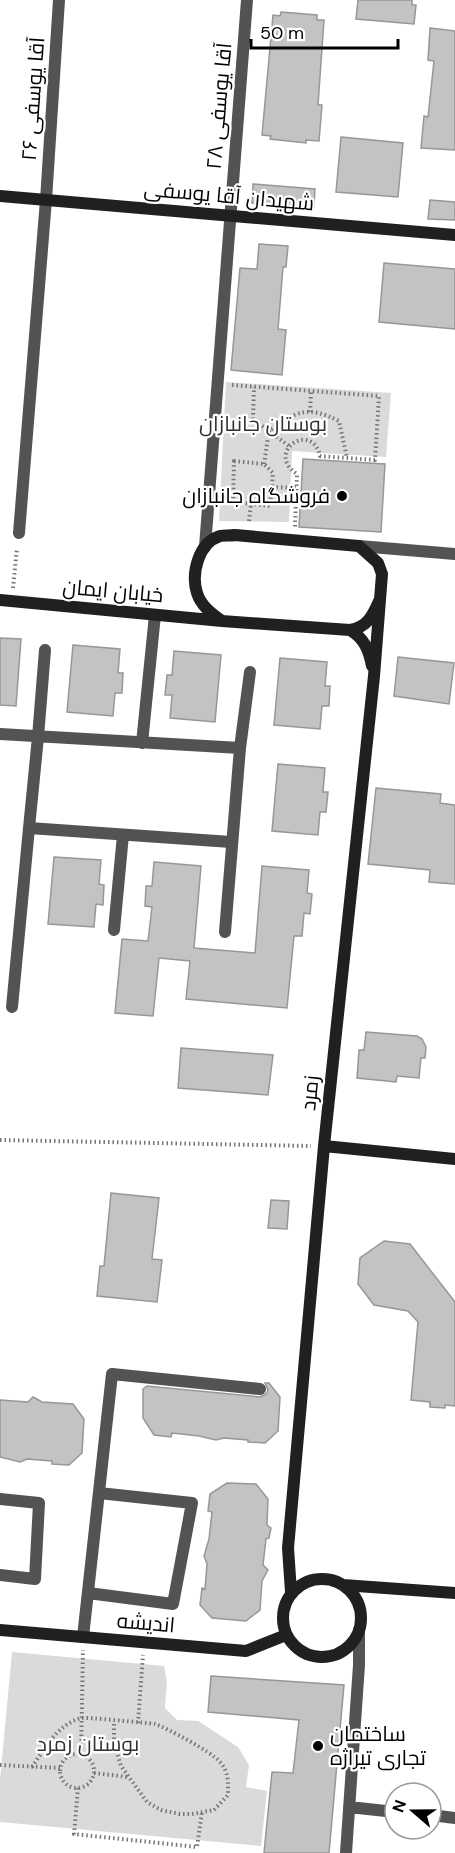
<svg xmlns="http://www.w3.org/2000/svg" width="455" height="1853" font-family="'DM Sans',Cairo,sans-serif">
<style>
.green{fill:#dadada}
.building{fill:#c3c3c3;stroke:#979797;stroke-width:1.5}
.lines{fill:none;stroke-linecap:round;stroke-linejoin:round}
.path{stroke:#757575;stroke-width:4;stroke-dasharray:1.5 3;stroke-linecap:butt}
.street{stroke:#535353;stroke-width:12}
.secondary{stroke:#202020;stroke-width:12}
.poi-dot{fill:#000;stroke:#fff;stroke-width:2}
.labels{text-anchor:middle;stroke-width:4.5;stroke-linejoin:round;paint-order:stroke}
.street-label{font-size:21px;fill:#000;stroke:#fff}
.park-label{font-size:21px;fill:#313131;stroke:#fff}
.poi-label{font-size:21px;fill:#000;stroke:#fff;text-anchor:end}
</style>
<rect width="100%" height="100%" fill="#fff"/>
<path class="green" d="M226 382 391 393 386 457 292 451 289 522 219 521Z
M12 1652 164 1666 167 1682 165 1708 177 1720 198 1721 238 1747 249 1765 246 1787 267 1791 261 1846 0 1822V1780Z"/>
<path class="building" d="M358 0H412V5H416L414 24 356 19Z
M281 12 317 15V20H324L318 105H322L319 141 306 140V143L270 139 271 136 262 135 273 15 280 16Z
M430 28 455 31V150L421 148 424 116 428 117 434 61 428 60Z
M341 137 403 143 398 197 336 192Z
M253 184 315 189 314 207 252 203Z
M430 200 455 202V220L428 219Z
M259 244 288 246 286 267H283L278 329 286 330 282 375 231 370 240 268 257 269Z
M384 263 455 269V329L379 322Z
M303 459 385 464 381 532 299 527Z
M0 638 21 639 16 706 0 705Z
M73 645 120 649 118 673H123L122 693H115L113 716 67 712Z
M174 651 221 655 215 722 170 718 172 695H165L167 675H172Z
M398 657 454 663 449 704 394 696Z
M280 658 327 662 325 686H330L329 706H322L320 729 274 725Z
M278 764 325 768 323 792H328L326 812H320L318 835 272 831Z
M376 788 441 794 440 803 455 805V884L429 882 430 870 368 864Z
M54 857 101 860 99 884 104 885 103 905 96 904 94 927 48 924Z
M154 862 201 866 194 948 255 953 262 866 309 870 307 893 312 894 310 914 304 913 302 936H294L287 1008 186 999 190 961 159 958 153 1016 115 1013 122 939 148 941 152 907 145 906 146 886H152Z
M366 1032 417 1036 422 1039 426 1047 425 1058H421L419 1078 397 1076 396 1082 357 1078 359 1050H364Z
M181 1048 273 1055 268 1095 178 1088Z
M111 1193 159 1198 152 1259 162 1260 157 1302 97 1296 100 1266H104Z
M271 1200 289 1201 287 1229 268 1228Z
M384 1241 410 1244 455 1302V1406L445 1405V1408L430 1407V1402L411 1400 418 1322 408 1311 374 1305 358 1284 360 1258Z
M265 1383H269L280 1397 278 1431 265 1443 248 1442V1440L224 1438 216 1440 199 1436 172 1433 171 1437 154 1435 143 1418V1389L147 1386 260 1397 266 1394 268 1390Z
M33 1397 42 1402 73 1404 84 1419 82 1453 69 1465 52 1464V1461L27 1459 20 1462 0 1457V1400L28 1402Z
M227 1483 256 1484 268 1499 267 1525 271 1528 269 1538 266 1539 263 1565 268 1570 262 1581 260 1610 246 1621 212 1618 200 1605 202 1588 205 1589 207 1564 204 1556 209 1539 212 1512 208 1511 210 1494Z
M211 1676 344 1685 329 1853H264L272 1772 293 1773 299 1720 208 1712Z"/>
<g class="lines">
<path class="path" d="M232 385 379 396 375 460 320 456C312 420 264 452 297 474L295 527
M310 412 311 392
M253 419 254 387
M230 425 236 426 253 419 289 446
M234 461 264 464 273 473 270 506 233 502Z
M264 464 269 431C296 411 307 405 339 421L347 458
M272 487 297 488
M249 521 251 504
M13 588 17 548
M0 1140 311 1146
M138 1723 143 1655
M81 1754 83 1650
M60 1771a17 17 0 1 1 34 0a17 17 0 1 1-34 0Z
M0 1765 60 1768
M32 1767C45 1748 57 1725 81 1718 85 1717 148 1723 155 1724 165 1727 213 1753 219 1761 229 1771 228 1782 228 1795L214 1810 192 1814H180L161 1810 147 1802 121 1766 114 1743V1721
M94 1773 128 1777
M78 1788 74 1834 197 1847 202 1812"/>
<path class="street" d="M19 533 46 200 59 0
M359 546 455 554
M205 547 247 0
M45 650 38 737 29 828 231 842
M0 734 240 748
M142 743 155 615
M114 930 123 835
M225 932 240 748 250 672
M12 1007 29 828
M0 1499 39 1503 35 1579 0 1575
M88 1593 173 1604 192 1503 99 1493
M83 1637 112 1374 260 1389
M349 1807 395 1812
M431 1815 455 1818
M346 1853 359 1665V1630"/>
<path class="secondary" d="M0 196 455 235
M0 600 222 621
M350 630C364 638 369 650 372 666
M324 1146 455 1159
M283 1618a39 39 0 1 1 78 0a39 39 0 1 1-78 0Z
M343 1585 455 1593
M291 1592 288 1548 324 1146 374 676 382 574 378 563 359 546 235 535C230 536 224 535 220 536 198 543 191 574 197 593 201 606 212 614 222 621L350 630C368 627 373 615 380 599
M0 1630 246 1651 286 1635"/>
</g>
<g class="poi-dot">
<circle cx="342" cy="496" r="6"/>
<circle cx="318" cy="1746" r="6"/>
</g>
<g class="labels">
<g class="street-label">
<text transform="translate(33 99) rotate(-86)" y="7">آقا یوسفی ۲۶</text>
<text transform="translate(219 106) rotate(-85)" y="7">آقا یوسفی ۲۸</text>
<text transform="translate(229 196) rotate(5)" y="7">شهیدان آقا یوسفی</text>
<text transform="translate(113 591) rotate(5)" y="7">خیابان ایمان</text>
<text transform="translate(310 1093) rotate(-84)" y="7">زمرد</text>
<text transform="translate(146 1623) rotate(5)" y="7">انديشه</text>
</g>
<g class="park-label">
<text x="263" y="431">بوستان جانبازان</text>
<text x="88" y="1751">بوستان زمرد</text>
</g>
<g class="poi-label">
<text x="330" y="503">فروشگاه جانبازان</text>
<text x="330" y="1741" text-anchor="start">ساختمان<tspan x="330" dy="24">تجاری تیراژه</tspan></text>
</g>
</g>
<g transform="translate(413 1811) rotate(290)"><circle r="28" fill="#ffffff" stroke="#999999" stroke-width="1.5"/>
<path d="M0-4.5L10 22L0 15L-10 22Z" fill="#000000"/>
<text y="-9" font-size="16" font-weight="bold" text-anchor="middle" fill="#000000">N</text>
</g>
<path d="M251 39v9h147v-9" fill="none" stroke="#000000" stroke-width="3"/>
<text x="260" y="39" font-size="18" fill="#000000" stroke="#ffffff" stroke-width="4.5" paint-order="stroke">50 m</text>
</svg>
